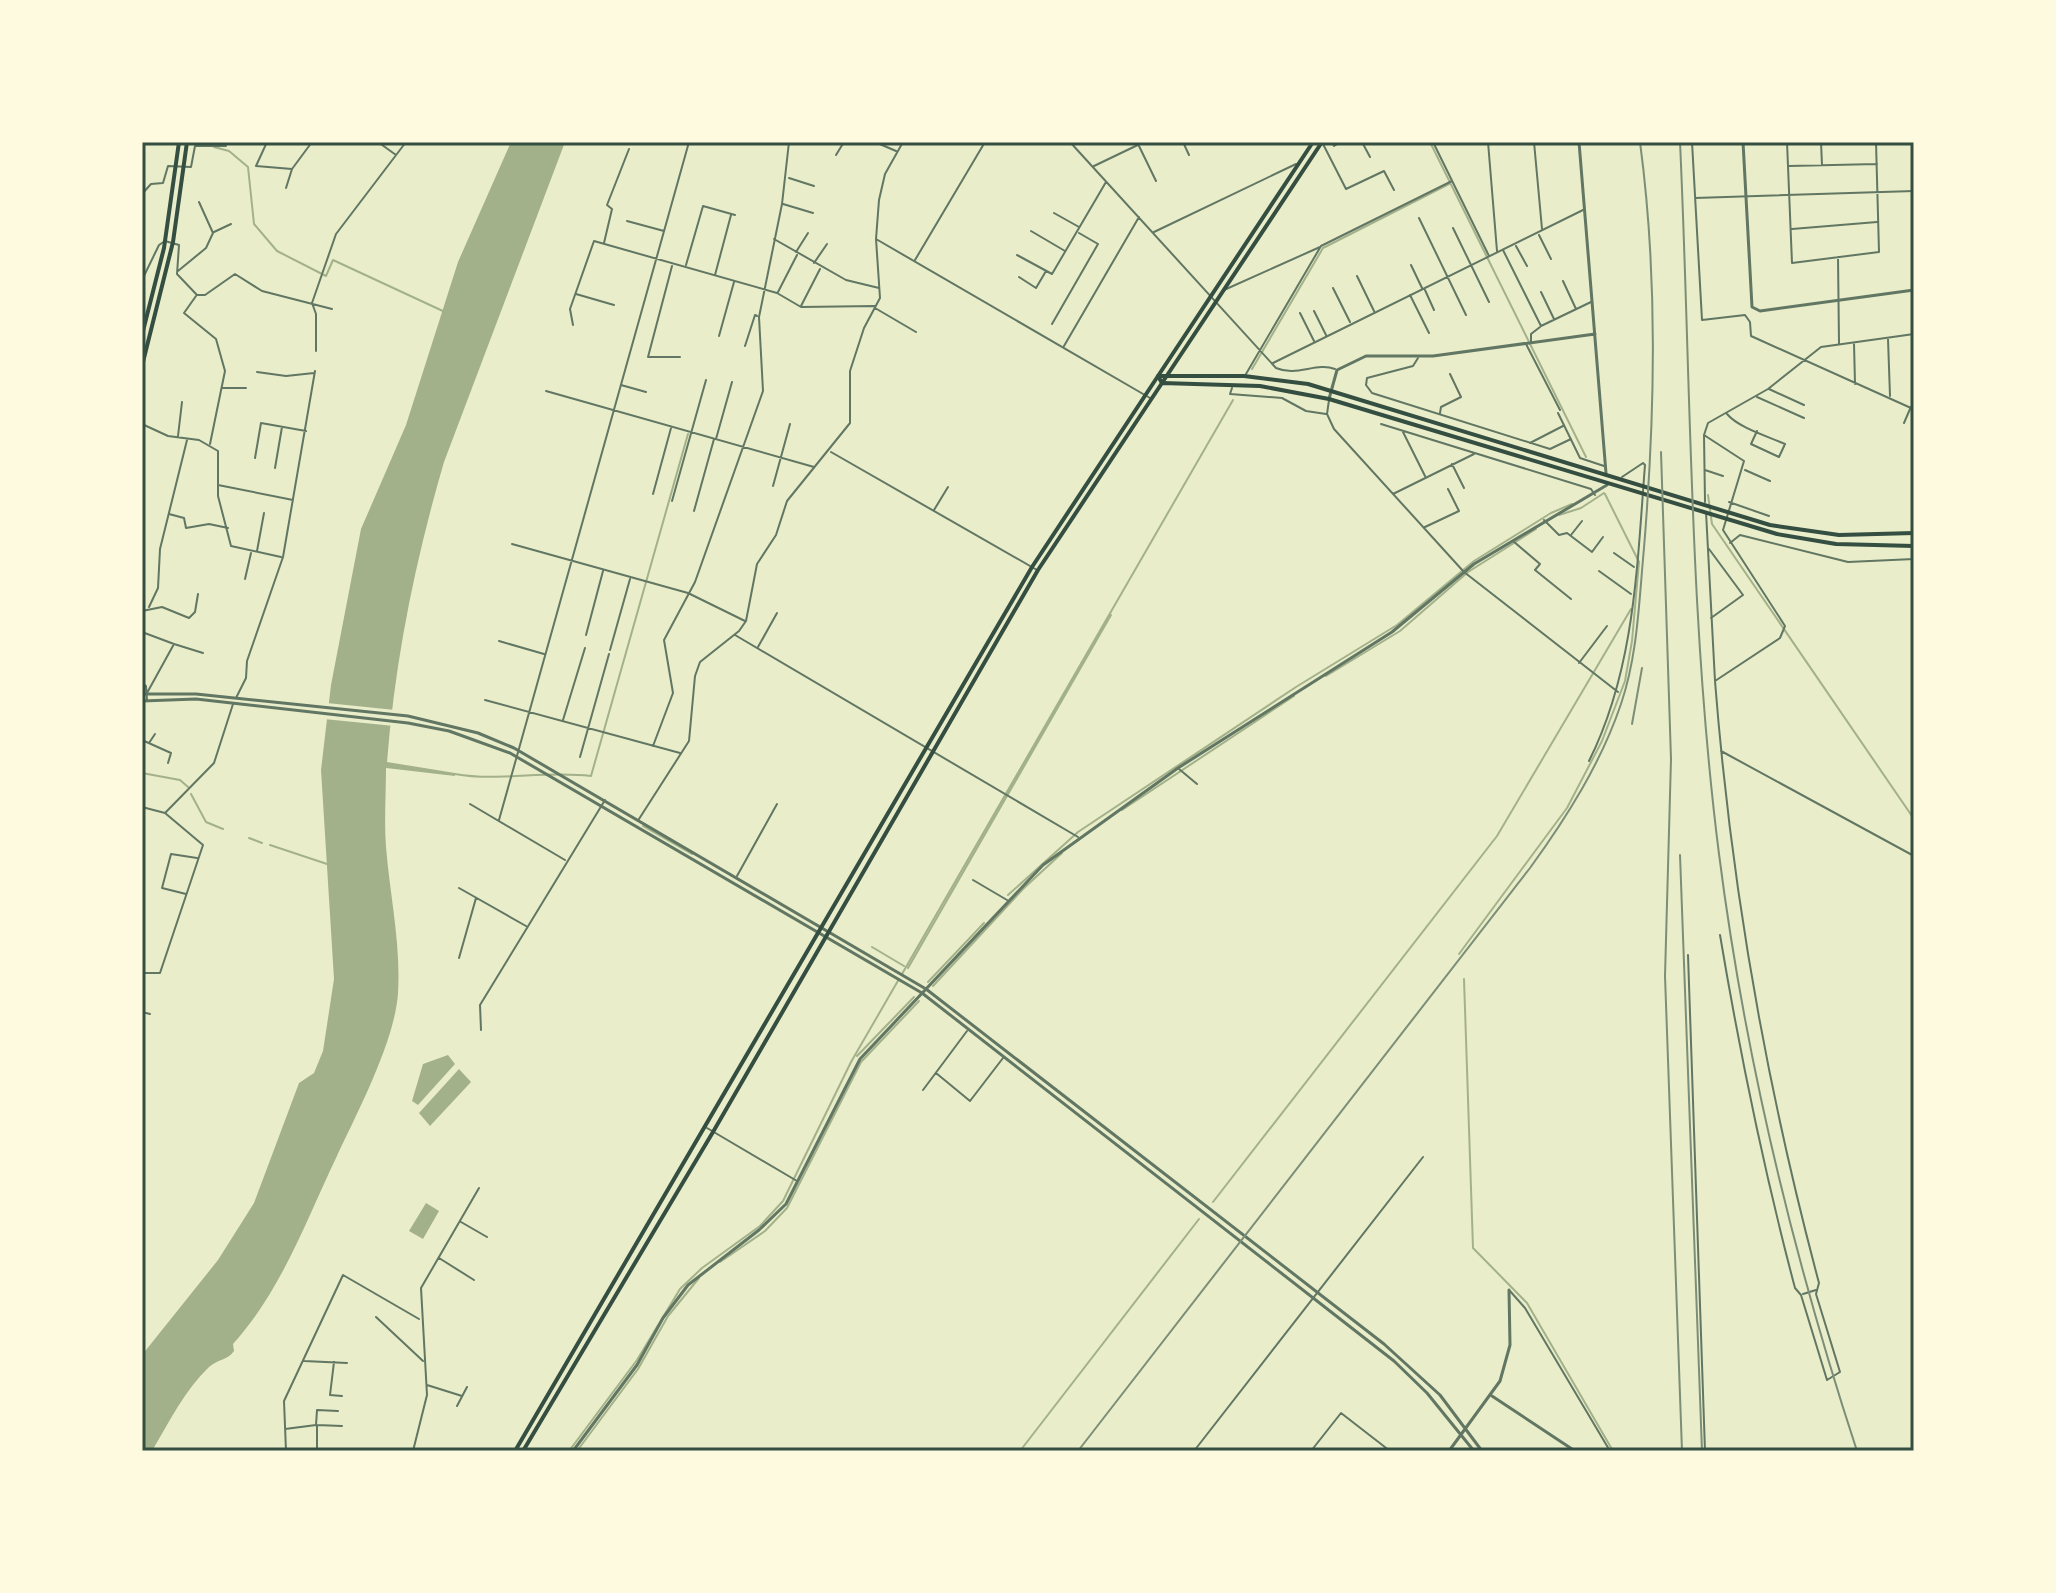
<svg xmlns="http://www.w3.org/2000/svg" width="2056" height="1593" font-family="'Source Sans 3',sans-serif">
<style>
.water{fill:#a3b18a}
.pier{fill:#e9edc9}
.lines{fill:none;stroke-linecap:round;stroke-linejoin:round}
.stream{stroke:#a3b18a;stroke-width:2}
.minor{stroke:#617663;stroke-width:2}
.tertiary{stroke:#617663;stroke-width:3}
.primary{stroke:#344e41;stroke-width:4}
.trunk{stroke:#344e41;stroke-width:4}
.rail{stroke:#7c8e77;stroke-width:2}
.neatline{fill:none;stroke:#344e41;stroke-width:3}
</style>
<rect width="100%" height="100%" fill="#e9edc9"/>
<path class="water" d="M511 142H565L444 462C415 561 395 660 387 762L455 773V776L386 768C386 794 384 821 386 847 390 896 401 944 398 993 395 1041 357 1113 336 1158 306 1221 281 1291 233 1344L234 1351C228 1360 218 1359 209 1367 185 1390 169 1422 152 1451H142V1355L218 1260 254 1203 299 1083 314 1073 323 1051 334 979 321 770 331 685 361 529 406 425 458 262Z
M448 1055 455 1064 418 1105 412 1101 423 1064Z
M459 1069 471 1082 430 1126 419 1113Z
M426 1203 439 1211 423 1239 409 1231Z"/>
<path class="pier" d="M327 703 395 710 394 726 324 719Z"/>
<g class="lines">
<path class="stream" d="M1430 142 1586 457
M193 144 208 145
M214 147 229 151 248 167 254 224 277 251 326 276 333 260 445 312
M1252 369 1323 248 1449 184
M1708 495 1712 524 1914 819
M1559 515 1581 508 1604 493
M1326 676 1400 631 1468 572 1536 529
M142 773 180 780 188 787
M455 774C500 782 545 770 591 776L688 434
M191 794 206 822 223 829
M1122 810 1294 696
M643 826 692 854
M249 838 262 843
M270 845 330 865
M1008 895 1078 832 1296 687 1397 625 1474 561 1551 513 1572 504
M872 947 904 966
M1459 954 1567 808 1602 741 1625 681 1632 641 1639 562 1605 494
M908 968 1111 615
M902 974 1233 400
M1464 979 1473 1248 1527 1303 1613 1451
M928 982 984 923
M933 986 1024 888 1062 853
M857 1056 914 997
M1213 1202 1497 836 1631 609
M720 1262 765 1231 787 1208 861 1062 919 1001
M569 1451 637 1360 680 1289 702 1268 760 1226 783 1201 851 1062 899 979
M577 1451 638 1369 668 1316 699 1278
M1020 1451 1199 1219"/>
<path class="minor" d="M267 142 256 166 292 169
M378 142 396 155
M875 142 896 151
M1070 142 1276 368C1297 377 1316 362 1335 369
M1183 142 1189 155
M1332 142 1334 146 1341 142
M1362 142 1370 157
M1433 142 1489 256
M1488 142 1497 251
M1534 142 1542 229
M1692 142 1702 320 1745 315 1750 322 1751 336 1911 408 1914 401
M1787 142 1792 263 1879 252 1876 142
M1821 142 1822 165
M1323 144 1346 189 1384 171 1394 190
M1139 146 1156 181
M836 155 844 142
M1094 166 1144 142
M1789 166 1877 164
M789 178 814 186
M286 188 292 169 312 142
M142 194 151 184 163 183 168 166 191 167 195 146H226
M1695 198 1914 191
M783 204 813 213
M1054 213 1079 227
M1419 218 1466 315
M627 221 664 231
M1453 228 1489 302
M1792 229 1877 222
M1031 231 1065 251
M214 232 231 224
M1154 232 1296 164
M1539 235 1551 259
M774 239 846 280 879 288
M876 239 1150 398
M604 243 612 209 607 205 629 149
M1516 246 1527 266
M1503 250 1541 326 1591 302
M796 252 808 233
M1017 255 1052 274 1106 182
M1838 257 1839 343
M915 260 985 142
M814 263 827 244
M686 265 703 206 735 215
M1411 265 1422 288
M672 266 648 357H680
M178 271 206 248 213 233 199 202
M715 275 731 215
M1357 276 1374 311
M1019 277 1036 288 1046 271
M142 280 159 245 165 241 179 245 177 274 197 295H205L235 274 262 291 332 309
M1563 281 1576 309
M1333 288 1350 322
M1224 290 1320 247
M1425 290 1434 310
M778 292 797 255
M1541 292 1554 319
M576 294 614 305
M1410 295 1429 333
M196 296 184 313 216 339 225 371 210 444
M801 306 820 269
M875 308 916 332
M1314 311 1326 335
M1300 313 1314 341
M1052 324 1098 244 1079 233
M573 325 570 309 594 241 777 293 801 307 875 306
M719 336 734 282
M1888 339 1890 396
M1531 343V334L1540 327
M1854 343 1855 384
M1526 344 1560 410
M745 346 755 315 757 316
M1064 346 1139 217
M316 351V314L312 303 336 234 406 142
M1418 358 1413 366 1367 378 1366 385 1372 393 1550 449 1571 439
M1273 363 1583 210
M257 372 286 376 314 373
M1246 374 1321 246 1452 181
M621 385 646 392
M223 388H246
M1232 388 1230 394 1282 398 1306 411 1326 414
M1769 389 1804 405
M546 391 814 467
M1757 397 1804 418
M1329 400 1327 414 1334 429 1464 572 1618 692
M1440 413 1441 407 1461 397 1450 374
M1558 413 1580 458 1604 466
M1727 414C1739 428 1767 436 1785 444L1779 457 1751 444 1757 431
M1904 423 1910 409
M142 424 168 436 199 440 218 451V496L231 546 281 557
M1381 424 1591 489 1595 495
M1403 432 1425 476
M1704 435 1744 461 1723 530 1785 626 1780 638 1715 681C1731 885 1766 1085 1819 1283L1816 1294 1840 1372 1827 1380 1801 1295 1795 1288C1764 1171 1740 1054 1720 935
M178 436 182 402
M716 439 732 382
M1530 443 1563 426
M831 452 1037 570
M255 458 261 423 306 431
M1452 464 1464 488
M275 468 282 427
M1705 470 1723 476
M1745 470 1770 481
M218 485 293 500
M773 486 790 424
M653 494 671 428
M1393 494 1474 454
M672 501 706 380
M1705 502 1704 435 1708 423 1768 389 1821 347 1914 334
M1729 502 1769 516
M934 510 948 487
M694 511 714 439
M1706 512 1715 681
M169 514 184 518 186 528 209 524 228 528
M1544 520 1559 535 1567 533 1592 552 1603 537
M1425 527 1459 511 1448 489
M1571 535 1582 521
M1513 541 1540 564 1535 570 1571 599
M1730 543 1740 535 1848 562 1914 559
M512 544 688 593 745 621
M1709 549 1743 595 1711 618
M257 551 264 513
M1614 553 1634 567
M1599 571 1631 594
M245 579 251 553
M149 607 158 588 160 549 187 440
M142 611 162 607 189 618 195 612 198 594
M142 632 174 644 147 693
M586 635 603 571
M735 635 1078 837
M499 641 544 654
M174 644 203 653
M758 647 777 613
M610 650 630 579
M1579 663 1607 626
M142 683 146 686 147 700
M236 698 246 678 247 661 283 557 315 371
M485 700 680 753
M563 720 585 648
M142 740 171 753 168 763
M149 743 155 734
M653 746 673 693 664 640 695 582 763 391 759 317 782 204 789 142
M1721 751 1914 856
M580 757 609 654
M1589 761C1635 669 1637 566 1645 465L1643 463 1622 477
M1179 769 1197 784
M470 804 565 860
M142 807 165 813 203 845 160 973H142
M165 813 214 763 233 704
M639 819 689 741 695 676 700 662 739 631 746 621 757 564 776 535 787 501 850 423V371L864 328 880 298 876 239 879 200 885 174 903 142
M499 820 689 142
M737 876 777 804
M973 880 1007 900
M459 888 526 926
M186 894 162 888 171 854 197 858
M1688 955 1705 1451
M459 958 476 898
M142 1012 150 1014
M481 1030 480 1005 605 800
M936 1073 970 1101 1003 1058
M923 1090 967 1031
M707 1128 797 1181
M461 1222 487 1237
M439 1258 474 1280
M1510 1291 1525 1308 1610 1451
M1803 1294 1816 1290
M376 1317 423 1361
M304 1361 347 1363
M334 1362 330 1395 342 1396
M427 1385 462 1396
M457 1406 467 1387
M317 1425 342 1426
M285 1429 316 1425 317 1410 338 1411
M317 1448V1425
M286 1451 284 1401 343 1275 419 1319
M413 1451 427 1395 421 1288 479 1188
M1194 1451 1423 1157
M1311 1451 1341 1413 1390 1451"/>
<path class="tertiary" d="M1579 142 1606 473
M1743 142 1752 307 1760 311 1914 290
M1329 399 1337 370 1366 356H1433L1595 334
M142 694H196L408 716 478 733 514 748 926 989 1384 1344 1440 1395 1482 1451
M142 701 196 699 408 723 449 731 510 753 922 993 1394 1361 1427 1393 1474 1451
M1492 1396 1575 1451
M573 1451 637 1365 663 1318 688 1285 759 1230 786 1204 860 1059 1043 865 1178 768 1392 632 1474 564 1607 485
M1449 1451 1500 1381 1510 1345 1509 1290"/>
<path class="primary" d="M1162 383 1322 142
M1162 383 1158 376 1313 142"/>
<path class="trunk" d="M142 335 164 248 179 142
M142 366 173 242 187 142
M515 1451 1032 567 1158 376H1244L1308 384 1770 525 1839 535 1914 533
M523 1451 713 1132 1038 570 1162 383 1260 386 1329 399 1777 534 1836 544 1914 546"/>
<path class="rail" d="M1680 142C1691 379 1689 619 1719 854 1745 1058 1793 1256 1857 1451
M1661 452 1671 759 1665 976 1682 1451
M1632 724 1642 668
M1680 855 1702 1451
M1078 1451 1530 868C1567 817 1601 763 1621 704 1638 654 1639 600 1644 548 1655 413 1658 277 1640 142"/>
</g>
<rect width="2056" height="1593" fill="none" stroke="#fefae0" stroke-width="288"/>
<rect x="144" y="144" width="1768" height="1305" class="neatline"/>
</svg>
